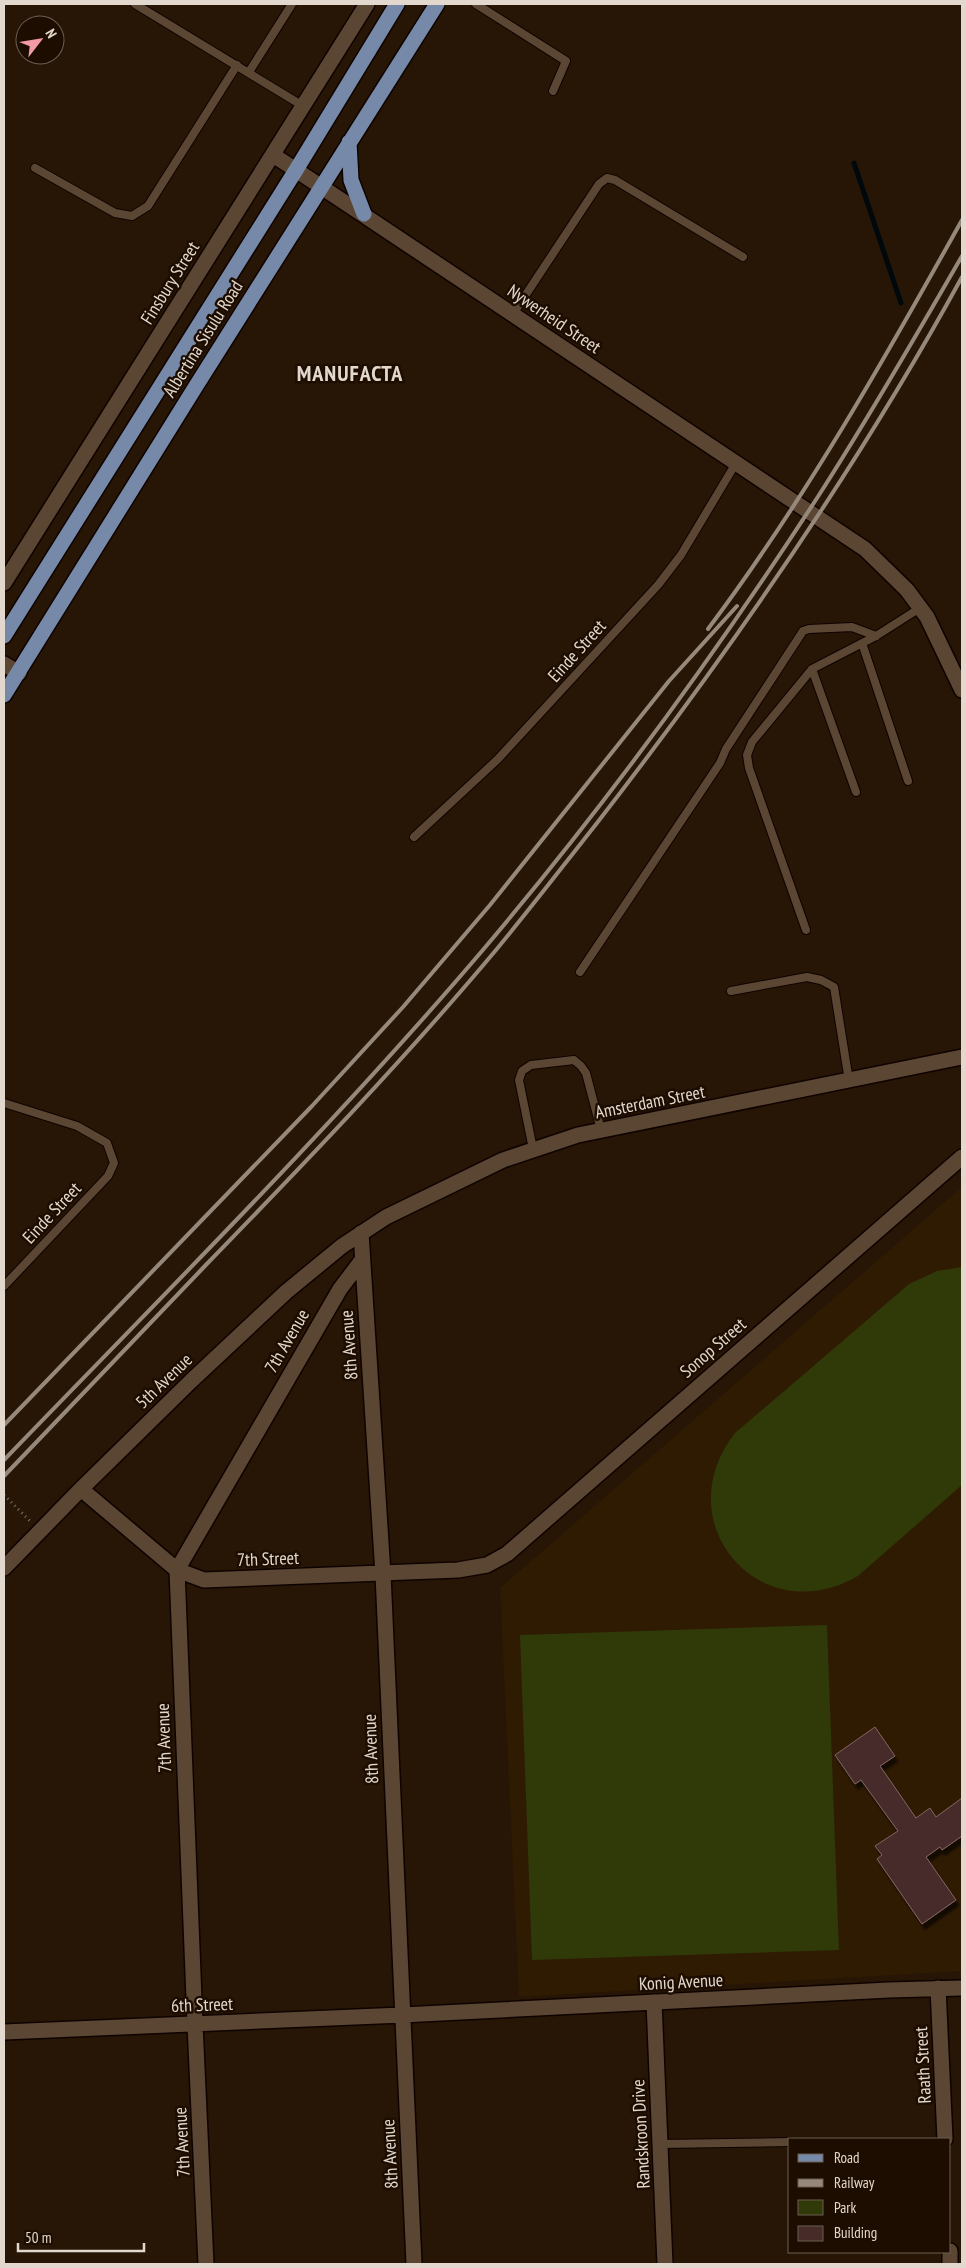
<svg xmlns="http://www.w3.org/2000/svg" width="966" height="2268" font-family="'PT Sans Narrow',sans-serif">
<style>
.built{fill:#2f1a02}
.green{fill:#303908}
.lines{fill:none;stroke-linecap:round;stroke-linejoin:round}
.stream{stroke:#01080b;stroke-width:5}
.building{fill:#462b29;stroke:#836561;filter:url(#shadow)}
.lane-casing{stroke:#0f0300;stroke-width:10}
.street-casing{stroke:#0f0300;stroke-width:18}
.secondary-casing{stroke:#0f0300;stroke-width:18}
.primary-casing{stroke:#0f0300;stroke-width:18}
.path{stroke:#7e7062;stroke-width:3;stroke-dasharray:1 4;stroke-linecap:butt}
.lane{stroke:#5a4633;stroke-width:8}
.street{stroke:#5a4633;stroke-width:15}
.secondary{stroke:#5a4633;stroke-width:15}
.primary{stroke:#7689a8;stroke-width:15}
.rail{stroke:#96897b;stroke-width:4}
.labels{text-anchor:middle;stroke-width:5;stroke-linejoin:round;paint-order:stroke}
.street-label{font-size:18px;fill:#e3d8cd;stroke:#1d0d00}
.district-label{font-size:22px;font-weight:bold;letter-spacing:1px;fill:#e3d8cd;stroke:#1d0d00}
</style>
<defs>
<filter id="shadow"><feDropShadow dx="3" dy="5.5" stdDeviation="1" flood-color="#0009"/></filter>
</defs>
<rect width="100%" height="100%" fill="#271605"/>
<path class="built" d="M962 1187V1971L519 1997 500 1588Z"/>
<path class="green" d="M962 1267V1485L858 1576C760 1633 665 1522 735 1433L909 1284 937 1271Z
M827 1625 839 1950 532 1960 520 1635Z"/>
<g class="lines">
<path class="stream" d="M854 163 901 303"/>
</g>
<path class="building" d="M875 1727 895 1756 880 1766 916 1818 930 1808 936 1817 962 1798V1836L942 1850 940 1847 926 1857 956 1900 922 1924 877 1859 882 1855 875 1846 898 1831 861 1780 855 1784 835 1755Z"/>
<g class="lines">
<g class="lane-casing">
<path id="lane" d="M135 4 303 106
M476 4 566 61 553 91
M249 72 292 4
M35 168 115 213 132 216 148 206 237 65
M513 314 599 184 607 178 615 180 743 257
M862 643 908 781
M812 669 856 792
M414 837 498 759 658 585 681 555 736 463
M806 930 749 768 747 755 752 742 812 669 876 636 920 608
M580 972 720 763 726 749 803 631 809 629 852 627 876 636
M731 991 807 977 821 980 834 987 849 1081
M4 1103 77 1126 107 1143 114 1163 108 1176 4 1286
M533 1149 519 1080 522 1071 531 1065 574 1060 581 1066 586 1073 601 1130
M660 2144 790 2142"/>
</g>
<g class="street-casing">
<path id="street" d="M273 155 296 170
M4 583 367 4
M4 664 19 673
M361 1233 383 1574 414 2264
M81 1489 177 1570 204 1580 458 1570 487 1565 507 1554 962 1157
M938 1988 945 2139
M654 2002 665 2264
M4 2032 402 2015 889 1990 962 1988
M950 2251V2264
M206 2264 195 2024 177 1570 340 1289 362 1260"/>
</g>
<g class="secondary-casing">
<path id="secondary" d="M296 170 865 549 907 590 927 617 962 690
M4 1568 81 1489 191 1381 286 1292 342 1246 386 1217 503 1160 578 1135 962 1057"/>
</g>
<g class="primary-casing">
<path id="primary" d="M349 142 351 180 364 214
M4 636 296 170 397 4
M4 695 196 386 437 4"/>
</g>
<path class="path" d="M4 1495 30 1521"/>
<use href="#lane" class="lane"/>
<use href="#street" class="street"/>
<use href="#secondary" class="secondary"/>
<use href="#primary" class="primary"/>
<path class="rail" d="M708 629C804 501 884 360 962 220
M4 1425 312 1106 403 1007 490 905 669 681 737 606
M4 1460C165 1293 331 1128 482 951 604 807 716 654 819 495 869 417 916 336 962 256
M4 1476C70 1407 136 1338 202 1269 303 1165 403 1061 496 950 530 909 563 866 597 823 731 650 857 469 962 277"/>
</g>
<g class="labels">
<g class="street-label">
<text transform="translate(170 283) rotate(-58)" y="6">Finsbury Street</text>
<text transform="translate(554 319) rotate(34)" y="6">Nywerheid Street</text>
<text transform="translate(203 339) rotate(-58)" y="6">Albertina Sisulu Road</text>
<text transform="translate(577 651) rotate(-48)" y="6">Einde Street</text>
<text transform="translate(650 1102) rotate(-11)" y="6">Amsterdam Street</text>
<text transform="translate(52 1213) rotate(-47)" y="6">Einde Street</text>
<text transform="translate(287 1341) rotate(-60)" y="6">7th Avenue</text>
<text transform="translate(349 1345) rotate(-94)" y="6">8th Avenue</text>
<text transform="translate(713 1348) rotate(-41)" y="6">Sonop Street</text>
<text transform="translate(164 1381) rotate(-44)" y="6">5th Avenue</text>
<text transform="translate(268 1559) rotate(-2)" y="6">7th Street</text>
<text transform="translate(164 1738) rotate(-92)" y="6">7th Avenue</text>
<text transform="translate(371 1749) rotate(-92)" y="6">8th Avenue</text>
<text transform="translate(681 1982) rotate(-3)" y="6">Konig Avenue</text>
<text transform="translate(202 2005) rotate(-2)" y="6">6th Street</text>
<text transform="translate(923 2065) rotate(-93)" y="6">Raath Street</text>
<text transform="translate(641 2134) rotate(-93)" y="6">Randskroon Drive</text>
<text transform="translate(182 2142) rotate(-93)" y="6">7th Avenue</text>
<text transform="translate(390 2154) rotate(-93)" y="6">8th Avenue</text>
</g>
<g class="district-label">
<text x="350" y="381">MANUFACTA</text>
</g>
</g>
<rect width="966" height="2268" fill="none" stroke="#e3d8cd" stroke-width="10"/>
<rect x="788" y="2138" width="162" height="115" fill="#1d0d00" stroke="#6c5e52"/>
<rect x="798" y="2154" width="25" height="8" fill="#7689a8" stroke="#6c5e52"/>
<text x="834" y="2163" font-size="15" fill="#e3d8cd">Road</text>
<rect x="798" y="2179" width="25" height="8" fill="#96897b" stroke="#6c5e52"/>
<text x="834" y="2188" font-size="15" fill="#e3d8cd">Railway</text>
<rect x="798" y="2200" width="25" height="15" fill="#303908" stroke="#6c5e52"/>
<text x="834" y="2213" font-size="15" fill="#e3d8cd">Park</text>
<rect x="798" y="2226" width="25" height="15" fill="#462b29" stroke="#6c5e52"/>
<text x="834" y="2238" font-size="15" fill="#e3d8cd">Building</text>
<g transform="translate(40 40) rotate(59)"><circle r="24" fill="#1d0d00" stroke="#6c5e52"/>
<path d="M0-4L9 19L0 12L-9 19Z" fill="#f39aa8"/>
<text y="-8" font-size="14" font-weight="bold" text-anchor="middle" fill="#e3d8cd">N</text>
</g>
<path d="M18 2243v8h126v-8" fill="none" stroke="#e3d8cd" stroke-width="2.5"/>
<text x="25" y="2243" font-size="15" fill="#e3d8cd" stroke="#1d0d00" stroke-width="4" paint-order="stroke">50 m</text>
</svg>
